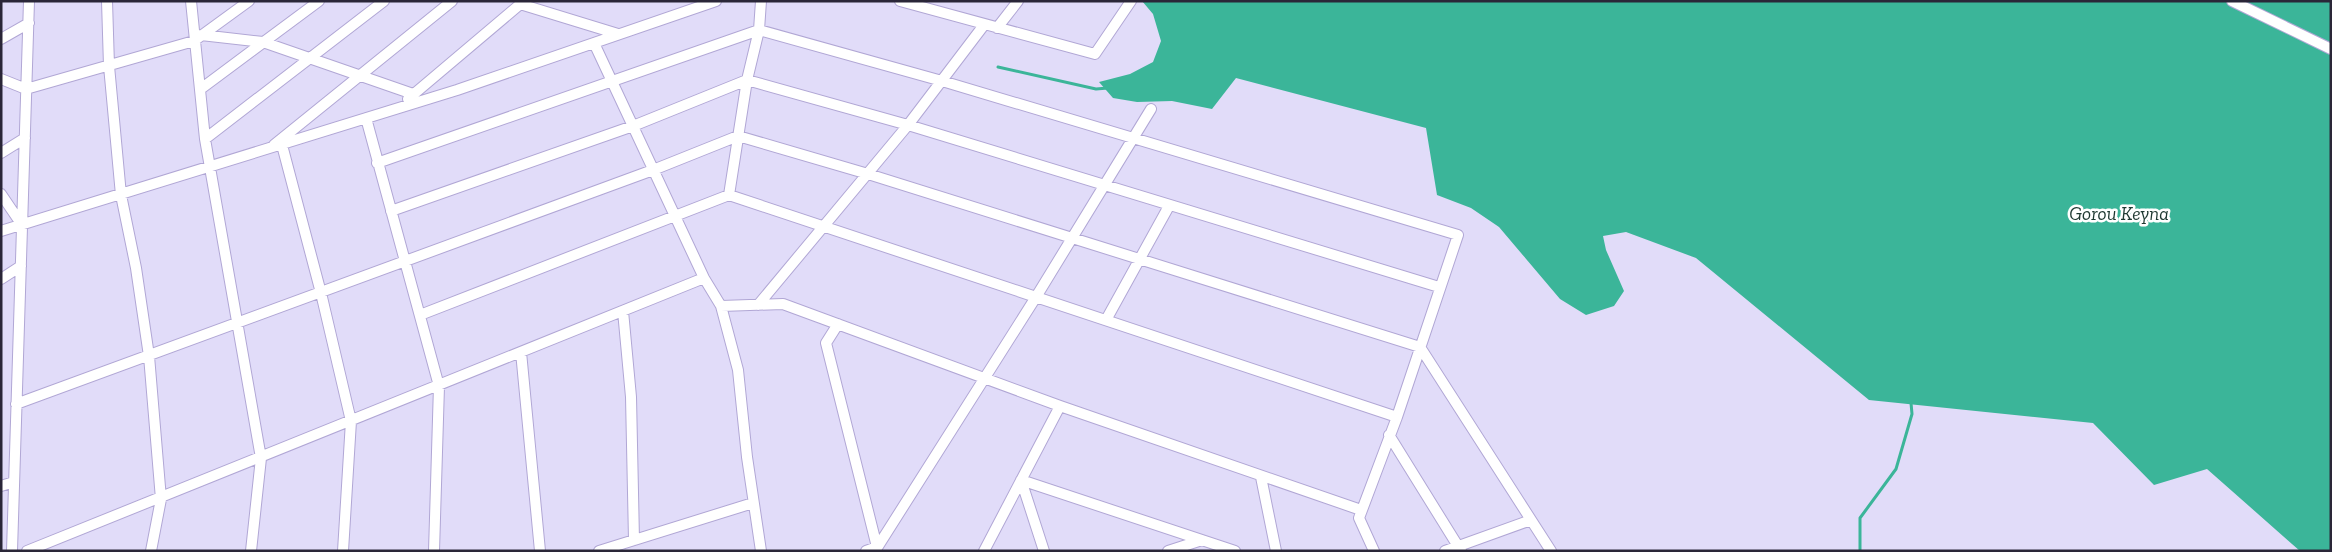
<svg xmlns="http://www.w3.org/2000/svg" width="2332" height="552" font-family="'Zilla Slab',serif">
<style>
.water{fill:#3bb599}
.lines{fill:none;stroke-linecap:round;stroke-linejoin:round}
.stream{stroke:#3bb599;stroke-width:3}
.minor-casing{stroke:#b1a7d5;stroke-width:12}
.minor{stroke:#fff;stroke-width:10}
.labels{text-anchor:middle;stroke-width:5;stroke-linejoin:round;paint-order:stroke}
.water-label{font-size:19px;font-style:italic;fill:#1e3831;stroke:#fff}
</style>
<rect width="100%" height="100%" fill="#e1dcf9"/>
<path class="water" d="M1142 1H2331V551H2300L2207 469 2154 485 2093 423 1869 400 1696 258 1626 232 1603 236 1606 250 1624 291 1614 306 1586 315 1560 299 1499 227 1471 208 1437 195 1426 128 1236 78 1212 109 1172 101 1137 102 1113 98 1099 82 1130 74 1153 62 1161 41 1153 14Z"/>
<g class="lines">
<path class="stream" d="M998 67 1096 89 1108 88
M1860 551V518L1896 469 1912 414 1911 403"/>
<g class="minor-casing">
<path id="minor" d="M107 1 109 66 121 195 136 268 149 356 161 499 151 551
M191 1 205 139 261 458 251 551
M900 1 1095 54 1131 1
M2232 1 2331 49
M520 4 618 34
M997 28 1018 1
M201 35 263 42 413 94
M1 39 29 23
M594 43 704 278 721 306 738 370 747 457 761 551
M1 79 26 89 194 41 249 1
M202 88 319 1
M408 99 524 1
M366 118 439 386 434 551
M205 139 384 1
M274 145 452 1
M282 145 321 293 351 421 343 551
M1 153 25 138
M377 163 759 30 942 81 1458 235 1397 417 1359 518 1374 551
M1 194 22 225
M729 195 747 80 759 30 761 1
M391 211 633 126 747 80 908 125 1439 287
M1 231 457 90 716 1
M1 279 21 266
M758 305 908 125 984 25
M721 306 783 304 1060 406 1361 510
M623 311 631 397 634 540
M420 315 729 195 1397 417
M1106 320 1169 206
M838 324 826 343 877 547 866 551
M521 352 540 551
M16 404 653 170 738 136 868 174 1420 347 1551 551
M1389 435 1461 551
M1261 477 1276 551
M1021 480 1235 551
M1021 480 1044 551
M1 486 14 482
M12 551 29 1
M27 551 704 278
M599 551 753 503
M875 551 1036 297 1151 109
M984 551 1060 406
M1168 551 1202 540
M1445 551 1531 520"/>
</g>
<use href="#minor" class="minor"/>
</g>
<g class="labels">
<g class="water-label">
<text x="2119" y="220">Gorou Keyna</text>
</g>
</g>
<rect width="2332" height="552" fill="none" stroke="#2a2638" stroke-width="5"/>
</svg>
